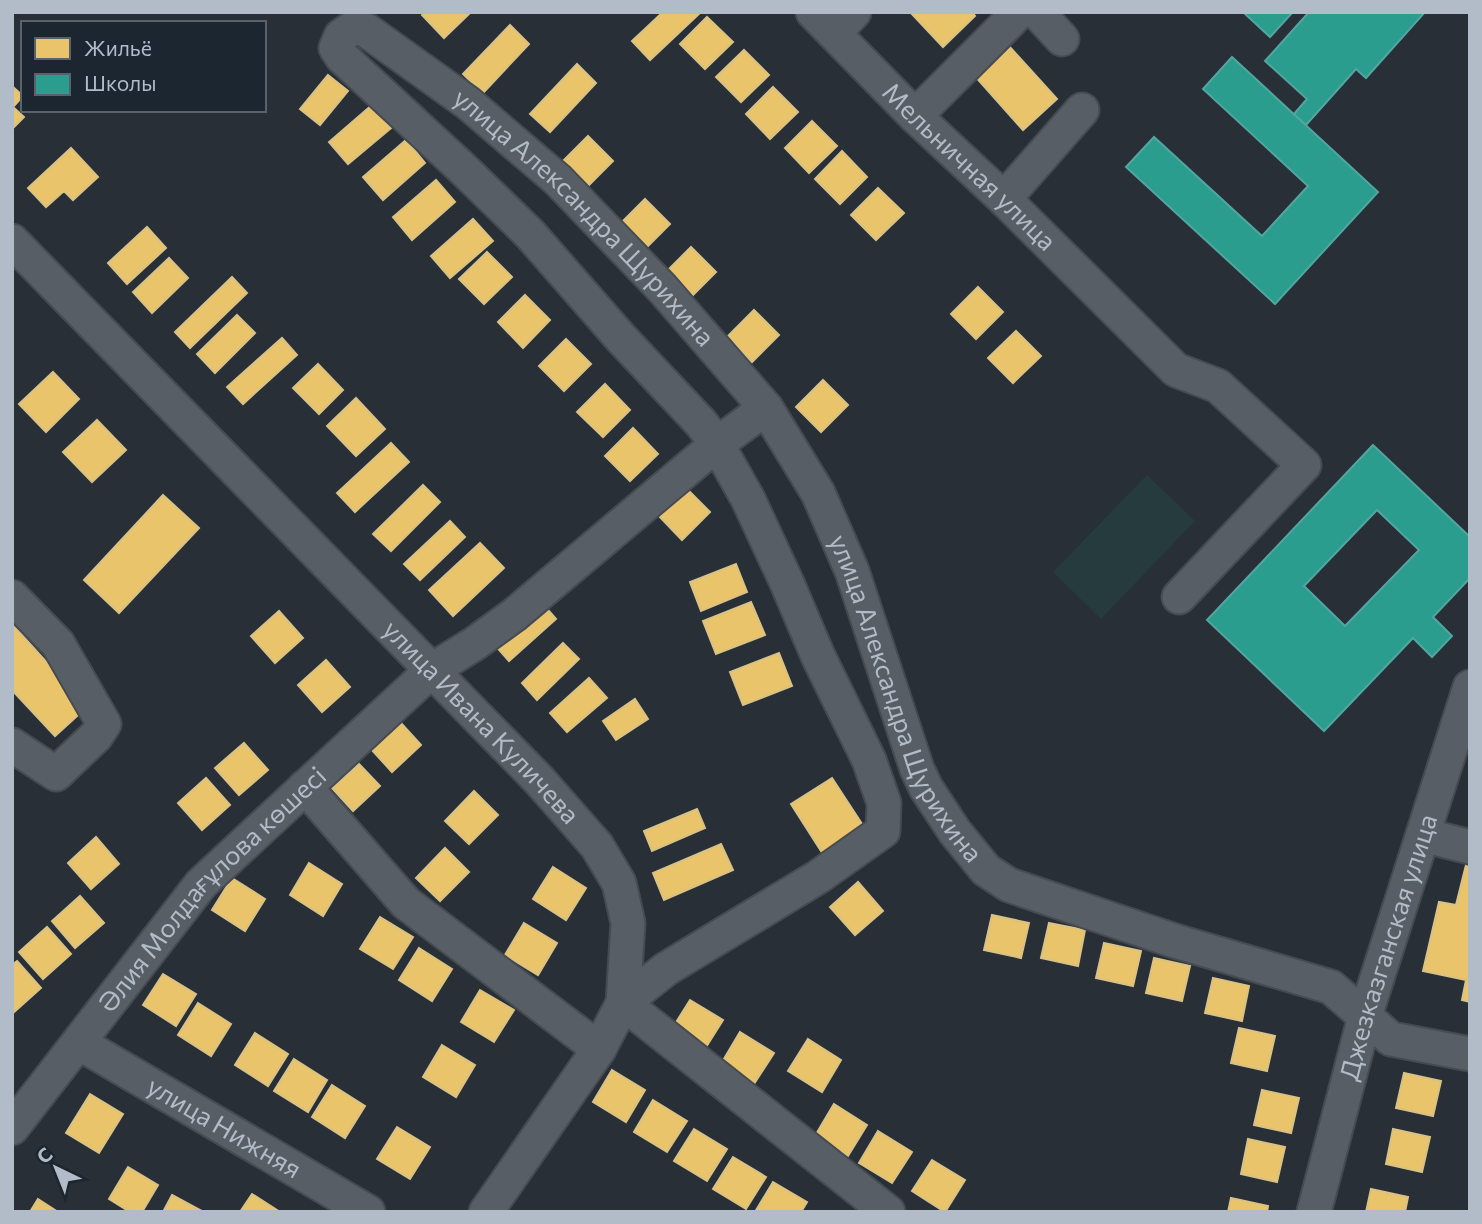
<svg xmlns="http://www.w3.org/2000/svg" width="1482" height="1224" font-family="Commissioner,sans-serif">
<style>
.green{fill:#253b3d}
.homes{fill:#e9c46a;stroke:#d8c286;stroke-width:2}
.schools{fill:#2a9d8f;stroke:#52a6a0;stroke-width:2;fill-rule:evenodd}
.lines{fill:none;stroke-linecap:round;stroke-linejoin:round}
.minor-casing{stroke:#464b51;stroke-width:37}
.minor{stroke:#585e65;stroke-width:33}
.labels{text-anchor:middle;stroke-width:7;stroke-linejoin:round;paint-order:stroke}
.street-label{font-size:26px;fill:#b1bcc8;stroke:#1b2631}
</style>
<rect width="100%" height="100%" fill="#282f37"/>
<path class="green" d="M1147 475 1195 521 1101 619 1053 572Z"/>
<path class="homes" d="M425 12H471L444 38 422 15Z
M663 12H701L650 60 632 41Z
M910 12H972L975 16 943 47Z
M707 17 733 42 705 69 680 44Z
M510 25 529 44 483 93 463 74Z
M1008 45 1057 99 1023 130 974 75Z
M744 50 769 75 741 102 716 77Z
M577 64 596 83 550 132 530 114Z
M328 75 348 91 320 125 300 109Z
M12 86 23 96 13 107 24 117 12 129Z
M773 87 798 112 770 139 746 114Z
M372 105 391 128 348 164 329 142Z
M812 121 837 146 809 173 785 148Z
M588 136 613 161 586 188 561 163Z
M406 140 425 163 383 200 363 177Z
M71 148 98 177 73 200 64 191 46 207 28 188Z
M842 151 867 177 840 204 815 179Z
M436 180 455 202 412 240 393 217Z
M878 188 904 213 876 240 851 215Z
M645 199 670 224 643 251 618 226Z
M473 219 493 241 450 278 431 256Z
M147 227 166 248 127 284 108 263Z
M691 247 716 272 689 299 664 274Z
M487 252 512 277 484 304 459 279Z
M169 258 188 278 152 313 133 292Z
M232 277 247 293 190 348 175 332Z
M978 287 1003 312 976 339 951 314Z
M525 295 550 320 523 348 498 322Z
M754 310 779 335 752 362 727 337Z
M237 315 255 333 215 373 197 354Z
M1016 331 1041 356 1013 383 988 358Z
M282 338 297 355 243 404 227 387Z
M566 339 591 364 564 391 539 366Z
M318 364 343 390 319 414 293 388Z
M53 372 79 399 46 432 19 404Z
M823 380 848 405 821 432 796 407Z
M605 384 630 410 603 437 577 412Z
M356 398 385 429 356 456 327 426Z
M97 420 126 450 92 482 63 452Z
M633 428 658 454 630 481 605 456Z
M391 443 409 462 355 512 337 493Z
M423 485 440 502 391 551 373 534Z
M685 487 710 512 682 540 657 514Z
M163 495 199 528 119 613 84 580Z
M450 521 465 537 420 580 404 564Z
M480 543 504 568 453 616 429 590Z
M736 564 747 592 701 611 690 582Z
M751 602 765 635 716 654 703 621Z
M542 603 556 619 509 661 494 644Z
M279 611 303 638 275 663 251 636Z
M12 624 87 707 55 736 12 690Z
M563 643 579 659 537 700 522 683Z
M779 653 792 686 743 705 730 672Z
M326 660 350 687 322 712 298 685Z
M589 678 607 698 567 732 550 713Z
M635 699 648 719 616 740 603 721Z
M400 722 421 745 392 772 371 749Z
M244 743 268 770 239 795 215 768Z
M359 764 380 786 353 811 332 788Z
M206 778 230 805 202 830 178 803Z
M832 778 864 827 823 854 791 804Z
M474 791 498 815 469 844 445 821Z
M697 809 705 828 652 851 644 831Z
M96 837 119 864 91 889 68 863Z
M721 844 733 870 664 900 653 873Z
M445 848 469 872 440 901 416 878Z
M309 863 342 884 323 916 290 895Z
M1466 865 1470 866V1002L1462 1000 1466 980 1423 971 1439 902 1456 905Z
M553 867 586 888 566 920 533 899Z
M232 878 265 899 245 931 212 910Z
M858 882 883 911 855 935 830 907Z
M80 896 104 923 75 948 52 921Z
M992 915 1029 923 1021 958 984 950Z
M380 917 413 937 393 969 360 949Z
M524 923 557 943 538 975 505 955Z
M1049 923 1085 930 1078 966 1041 958Z
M47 927 71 954 43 979 19 952Z
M1104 943 1141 951 1133 986 1096 978Z
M419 948 452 969 432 1001 399 980Z
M1154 958 1190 966 1182 1001 1146 993Z
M17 961 41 988 13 1013 12 965Z
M163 974 196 994 176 1026 143 1005Z
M1213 978 1249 986 1242 1021 1205 1013Z
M480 990 514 1010 494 1042 461 1022Z
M690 1000 723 1020 703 1052 670 1032Z
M198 1003 231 1024 211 1056 178 1035Z
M1239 1028 1275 1036 1267 1071 1231 1063Z
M740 1032 774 1053 754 1084 721 1064Z
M255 1033 288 1054 268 1086 235 1065Z
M808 1039 841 1060 822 1092 788 1071Z
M442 1045 475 1065 456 1097 423 1077Z
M294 1059 327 1080 308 1112 274 1091Z
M612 1070 645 1090 626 1122 593 1102Z
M1404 1073 1441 1081 1433 1116 1396 1108Z
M332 1085 365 1106 345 1138 312 1117Z
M1262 1090 1299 1098 1291 1133 1254 1125Z
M90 1094 123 1114 99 1153 66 1133Z
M653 1100 687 1121 667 1152 634 1132Z
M834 1104 867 1125 848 1156 815 1136Z
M397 1127 430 1147 410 1179 377 1159Z
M694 1129 727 1149 707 1181 674 1161Z
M1393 1129 1430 1137 1422 1172 1386 1164Z
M878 1131 912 1152 892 1183 859 1163Z
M1248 1139 1285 1147 1277 1182 1241 1174Z
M733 1157 766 1177 746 1209 713 1189Z
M932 1160 965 1180 945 1212 912 1191Z
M128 1167 158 1185 142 1212H130L109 1199Z
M773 1182 807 1202 801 1212H755Z
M1371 1189 1408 1197 1405 1212H1366Z
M252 1194 280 1212H240Z
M172 1195 202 1211V1212H163Z
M1231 1198 1268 1206 1267 1212H1228Z
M38 1199 58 1212H30Z"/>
<path class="schools" d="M1243 12H1293L1270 37Z
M1309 12H1425L1366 78 1356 69 1306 125 1294 114 1307 99 1265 61Z
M1232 57 1378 192 1275 304 1126 167 1154 137 1262 236 1308 186 1203 89Z
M1373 445 1470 537V578L1433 617 1452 636 1432 657 1413 638 1324 731 1207 620ZM1377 510 1419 550 1345 626 1304 586Z"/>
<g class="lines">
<g class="minor-casing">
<g id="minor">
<path id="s1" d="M813 12 915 116 1004 199 1176 370 1218 386 1304 465 1179 597"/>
<path d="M1037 12 1062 39"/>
<path d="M834 33 854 12"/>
<path d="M915 116 1019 12"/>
<path d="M1004 199 1082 110"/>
<path id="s2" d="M12 241 539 780 597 846 619 883 628 923 623 1003"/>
<path d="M12 597 58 644 104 724 96 736 56 774 12 745"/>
<path d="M305 787 406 903 599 1049"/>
<path d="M1423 835 1470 847"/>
<path d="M623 1003 888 1212"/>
<path id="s3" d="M79 1043 368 1212"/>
<path id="s4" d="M12 1128 201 884 432 670 474 644 514 615 717 444 766 408"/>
<path id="s5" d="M486 1212 599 1049 623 1003 666 969 818 877 883 831 884 803 869 760 818 656 787 583 748 499 717 444 701 423 620 337 530 234 461 167 342 57 336 48 341 36 354 27 366 30 468 103 558 180 662 288 766 408 818 493 852 571 917 769 926 788 955 832 986 870 1009 885 1175 941 1331 987 1391 1039 1470 1054"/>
<path id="s6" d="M1314 1212 1365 1016 1470 687"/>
</g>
</g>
<use href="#minor" class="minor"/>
</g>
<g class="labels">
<g class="street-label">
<text dy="9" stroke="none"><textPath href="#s1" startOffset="220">Мельничная улица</textPath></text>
<text dy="9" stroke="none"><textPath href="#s5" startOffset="1867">улица Александра Щурихина</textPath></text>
<text dy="9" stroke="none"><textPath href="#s5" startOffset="2455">улица Александра Щурихина</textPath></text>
<text dy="9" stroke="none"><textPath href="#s2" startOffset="672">улица Ивана Куличева</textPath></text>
<text dy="9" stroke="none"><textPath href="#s4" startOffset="312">Әлия Молдағұлова көшесі</textPath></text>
<text dy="9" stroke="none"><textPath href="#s6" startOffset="275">Джезказганская улица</textPath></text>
<text dy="9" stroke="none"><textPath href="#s3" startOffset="168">улица Нижняя</textPath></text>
</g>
</g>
<rect width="1482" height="1224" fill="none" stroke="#b1bcc8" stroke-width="28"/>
<rect x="21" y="21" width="245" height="91" fill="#1b2631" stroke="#57626d" stroke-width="2"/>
<rect x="35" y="38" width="35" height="21" fill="#e9c46a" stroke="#57626d" stroke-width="2"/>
<text x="84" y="56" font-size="21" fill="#b1bcc8">Жильё</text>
<rect x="35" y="74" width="35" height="21" fill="#2a9d8f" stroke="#57626d" stroke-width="2"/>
<text x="84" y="91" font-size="21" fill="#b1bcc8">Школы</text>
<g transform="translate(56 1168) rotate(317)" stroke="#1b2631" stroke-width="5" paint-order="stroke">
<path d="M0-5L12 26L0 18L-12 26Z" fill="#b1bcc8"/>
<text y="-10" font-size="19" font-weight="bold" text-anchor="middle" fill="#b1bcc8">С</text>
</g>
</svg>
